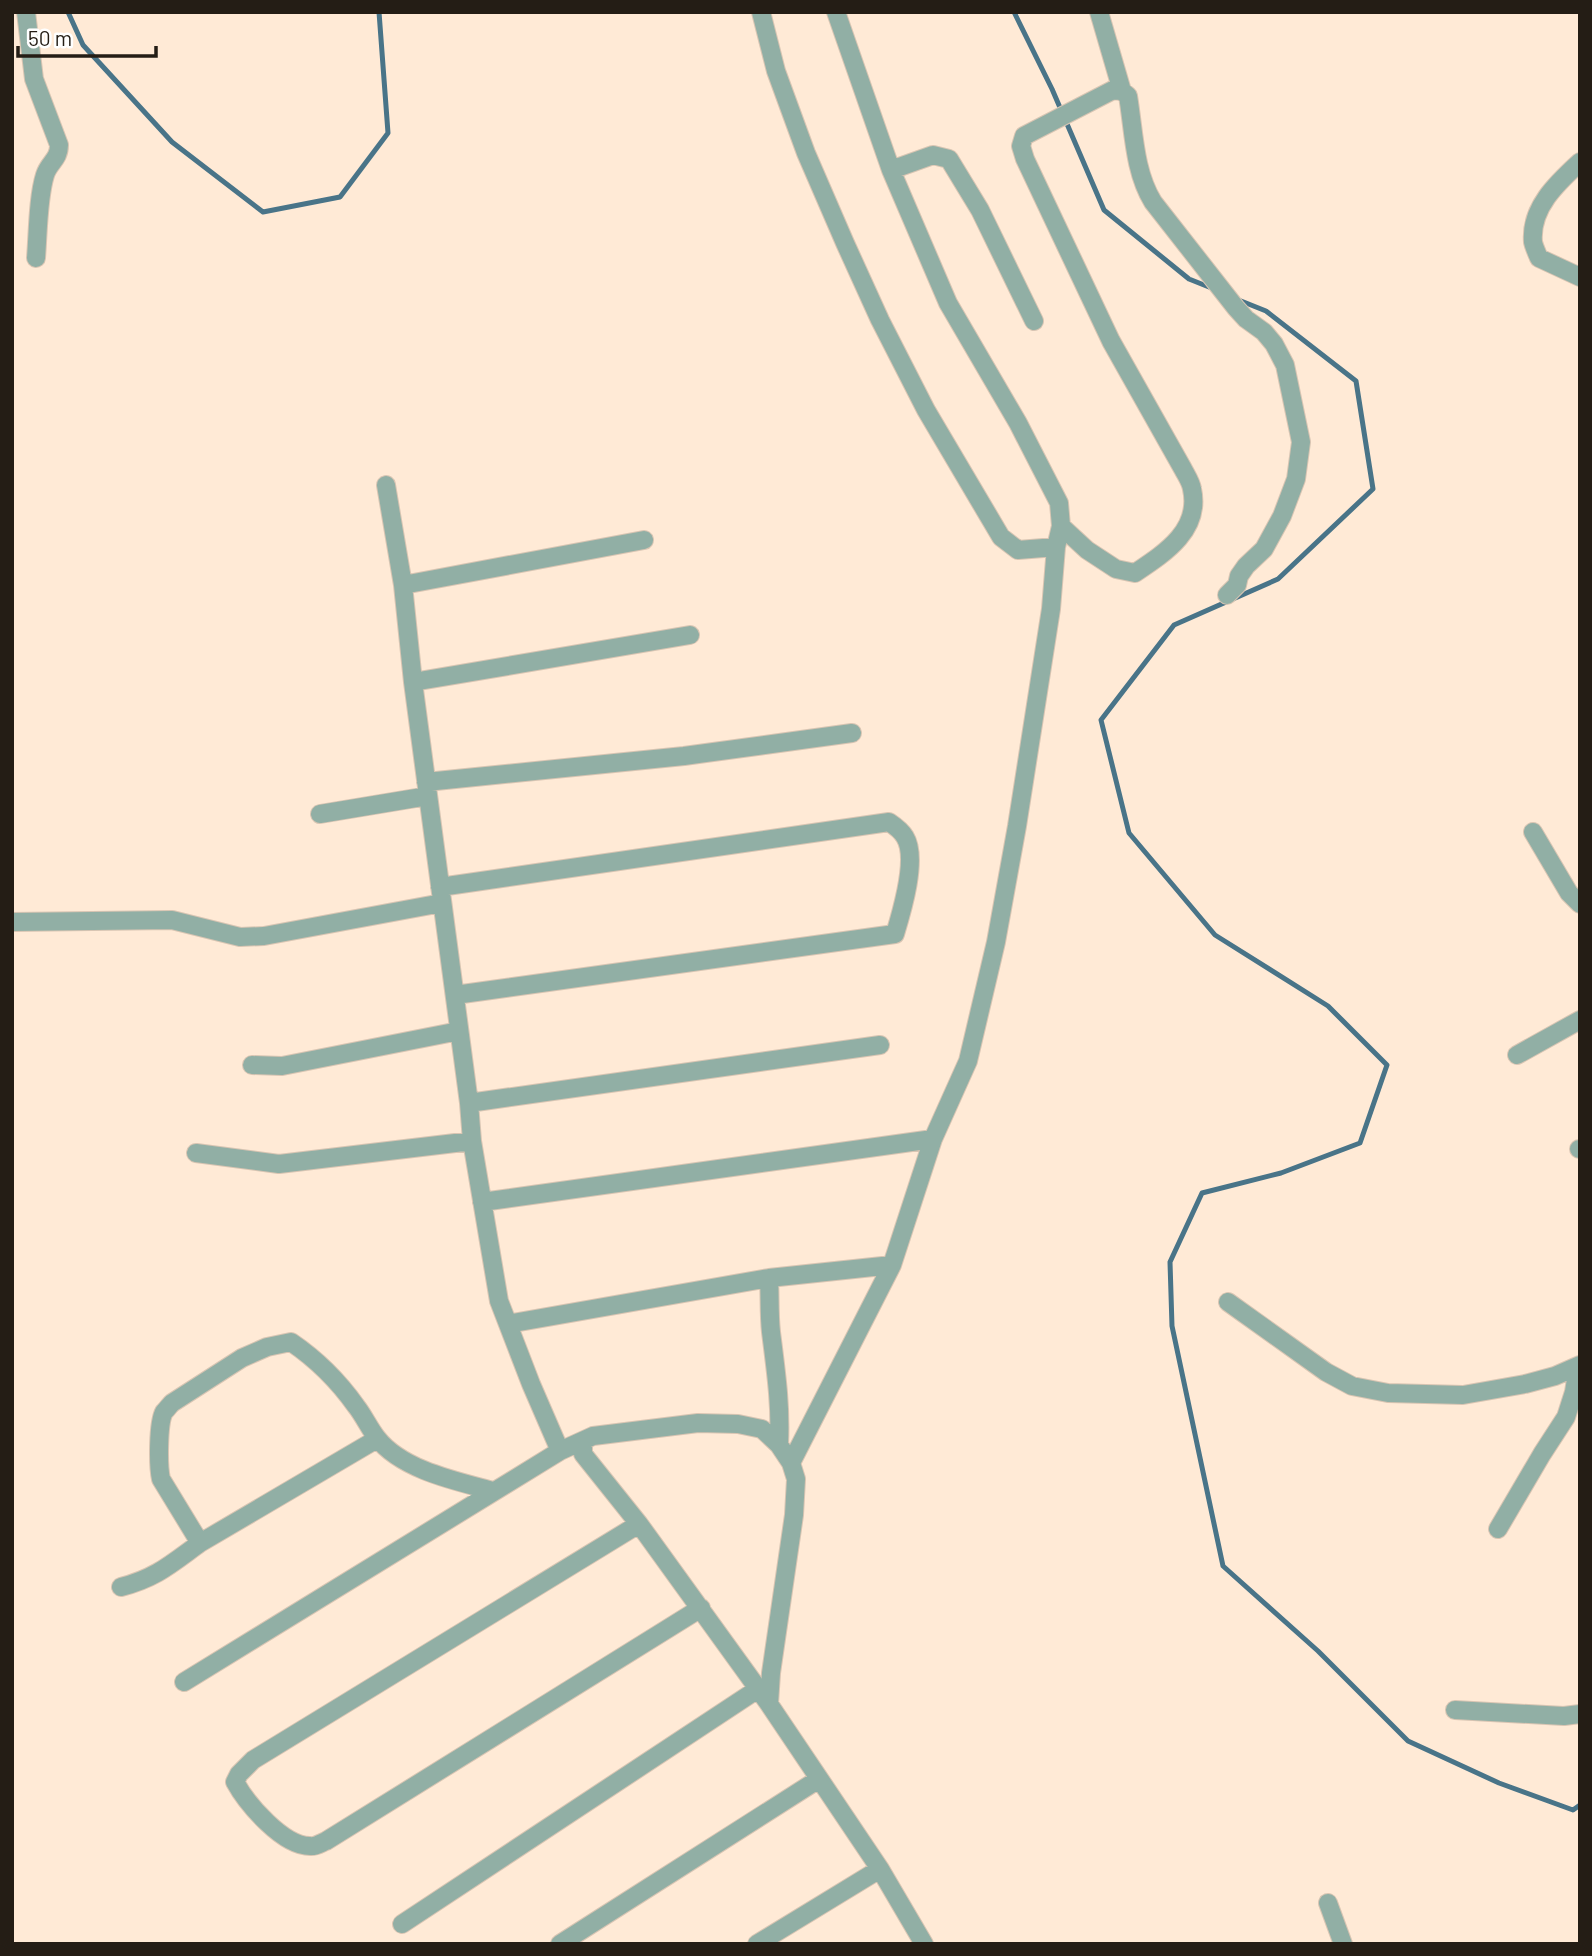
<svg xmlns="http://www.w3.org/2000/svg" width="1592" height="1956" font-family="Barlow,sans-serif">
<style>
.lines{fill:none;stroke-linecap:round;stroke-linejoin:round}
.stream{stroke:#497488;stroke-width:5}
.minor-casing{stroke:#d8c5b3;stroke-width:20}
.minor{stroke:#91afa5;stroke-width:18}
</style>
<rect width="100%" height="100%" fill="#ffead6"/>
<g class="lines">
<path class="stream" d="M68 12 83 45 172 142 263 212 340 197 388 133 379 12
M1014 12 1052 89 1104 210 1189 279 1214 289
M1236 299 1266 311 1356 381 1373 489 1278 579 1174 625 1101 720 1129 833 1215 935 1328 1006 1387 1065 1360 1143 1281 1173 1202 1193 1170 1262 1172 1326 1223 1566 1318 1651 1408 1741 1499 1783 1573 1810 1580 1805"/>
<g class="minor-casing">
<path id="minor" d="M26 12 34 79 59 145C59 160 49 162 45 175 38 197 38 233 36 258
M761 12 776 71 806 153 845 243 880 320 926 410 1001 537 1018 550 1056 547
M1099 12 1122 91
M1580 162C1557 183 1530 208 1533 242 1534 247 1537 253 1539 258L1580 277
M891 170 933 155 949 159 980 210 1034 321
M386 485 403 585 413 682 469 1103 472 1141 499 1301 531 1384 560 1451
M1061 526 1087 550 1116 569 1135 573C1165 553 1201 530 1192 489 1191 482 1186 475 1183 469L1111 341 1025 159 1021 146 1024 136 1113 90 1122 91 1128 96C1134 132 1134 171 1153 202L1236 308 1246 319 1264 332 1274 344 1285 365 1301 442 1296 479 1282 516 1264 549 1246 566 1239 576 1237 585 1227 595
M403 585 644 540
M413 682 690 635
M426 782 684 756 852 733
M320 814 428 796
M1533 832 1569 893 1580 904
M440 887 889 822C895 826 901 830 905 837 918 858 902 911 895 934L455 995
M12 922 172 920 240 937 264 936 442 903
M1517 1055 1580 1020
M252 1065 282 1066 459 1031
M469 1103 880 1045
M1579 1149H1580
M196 1153 279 1164 472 1141
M482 1202 933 1139
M769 1278C770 1296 769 1314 771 1332 776 1372 781 1405 779 1445
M1228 1302 1326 1372 1352 1386 1388 1393 1463 1395 1525 1384 1555 1376 1580 1365
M508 1324 769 1278 892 1265
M377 1439 200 1543 161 1479C158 1466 158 1423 164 1412 165 1411 171 1404 172 1403L242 1358 267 1347 291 1342C316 1359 339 1382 356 1406 364 1416 369 1428 377 1438 402 1470 456 1481 493 1491
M583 1441V1454L639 1524 769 1704 880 1869 924 1944
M791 1463 892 1265 933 1139 968 1061 996 942 1017 826 1051 609 1056 547 1061 526 1059 503 1018 423 948 303 891 170 836 12
M639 1524 253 1760 239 1774 235 1782C247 1804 283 1846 310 1846 315 1847 321 1843 326 1841L701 1608
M1498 1529 1542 1454 1566 1417 1574 1392 1578 1367
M121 1587C156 1578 171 1564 200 1543
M184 1682 560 1451 593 1436 698 1423 738 1424 762 1429 779 1445 791 1463 796 1479 794 1515 771 1673 769 1704
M1455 1710 1564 1716 1580 1714
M1328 1903 1343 1944
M402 1924 758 1689
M560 1944 819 1779
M757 1944 880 1869"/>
</g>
<use href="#minor" class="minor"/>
</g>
<rect width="1592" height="1956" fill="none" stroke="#241d15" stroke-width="28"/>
<path d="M18 46v10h138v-10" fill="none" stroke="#241d15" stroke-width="3.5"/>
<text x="28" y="46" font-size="21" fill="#241d15" stroke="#ffffff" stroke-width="5" paint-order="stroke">50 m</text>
</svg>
